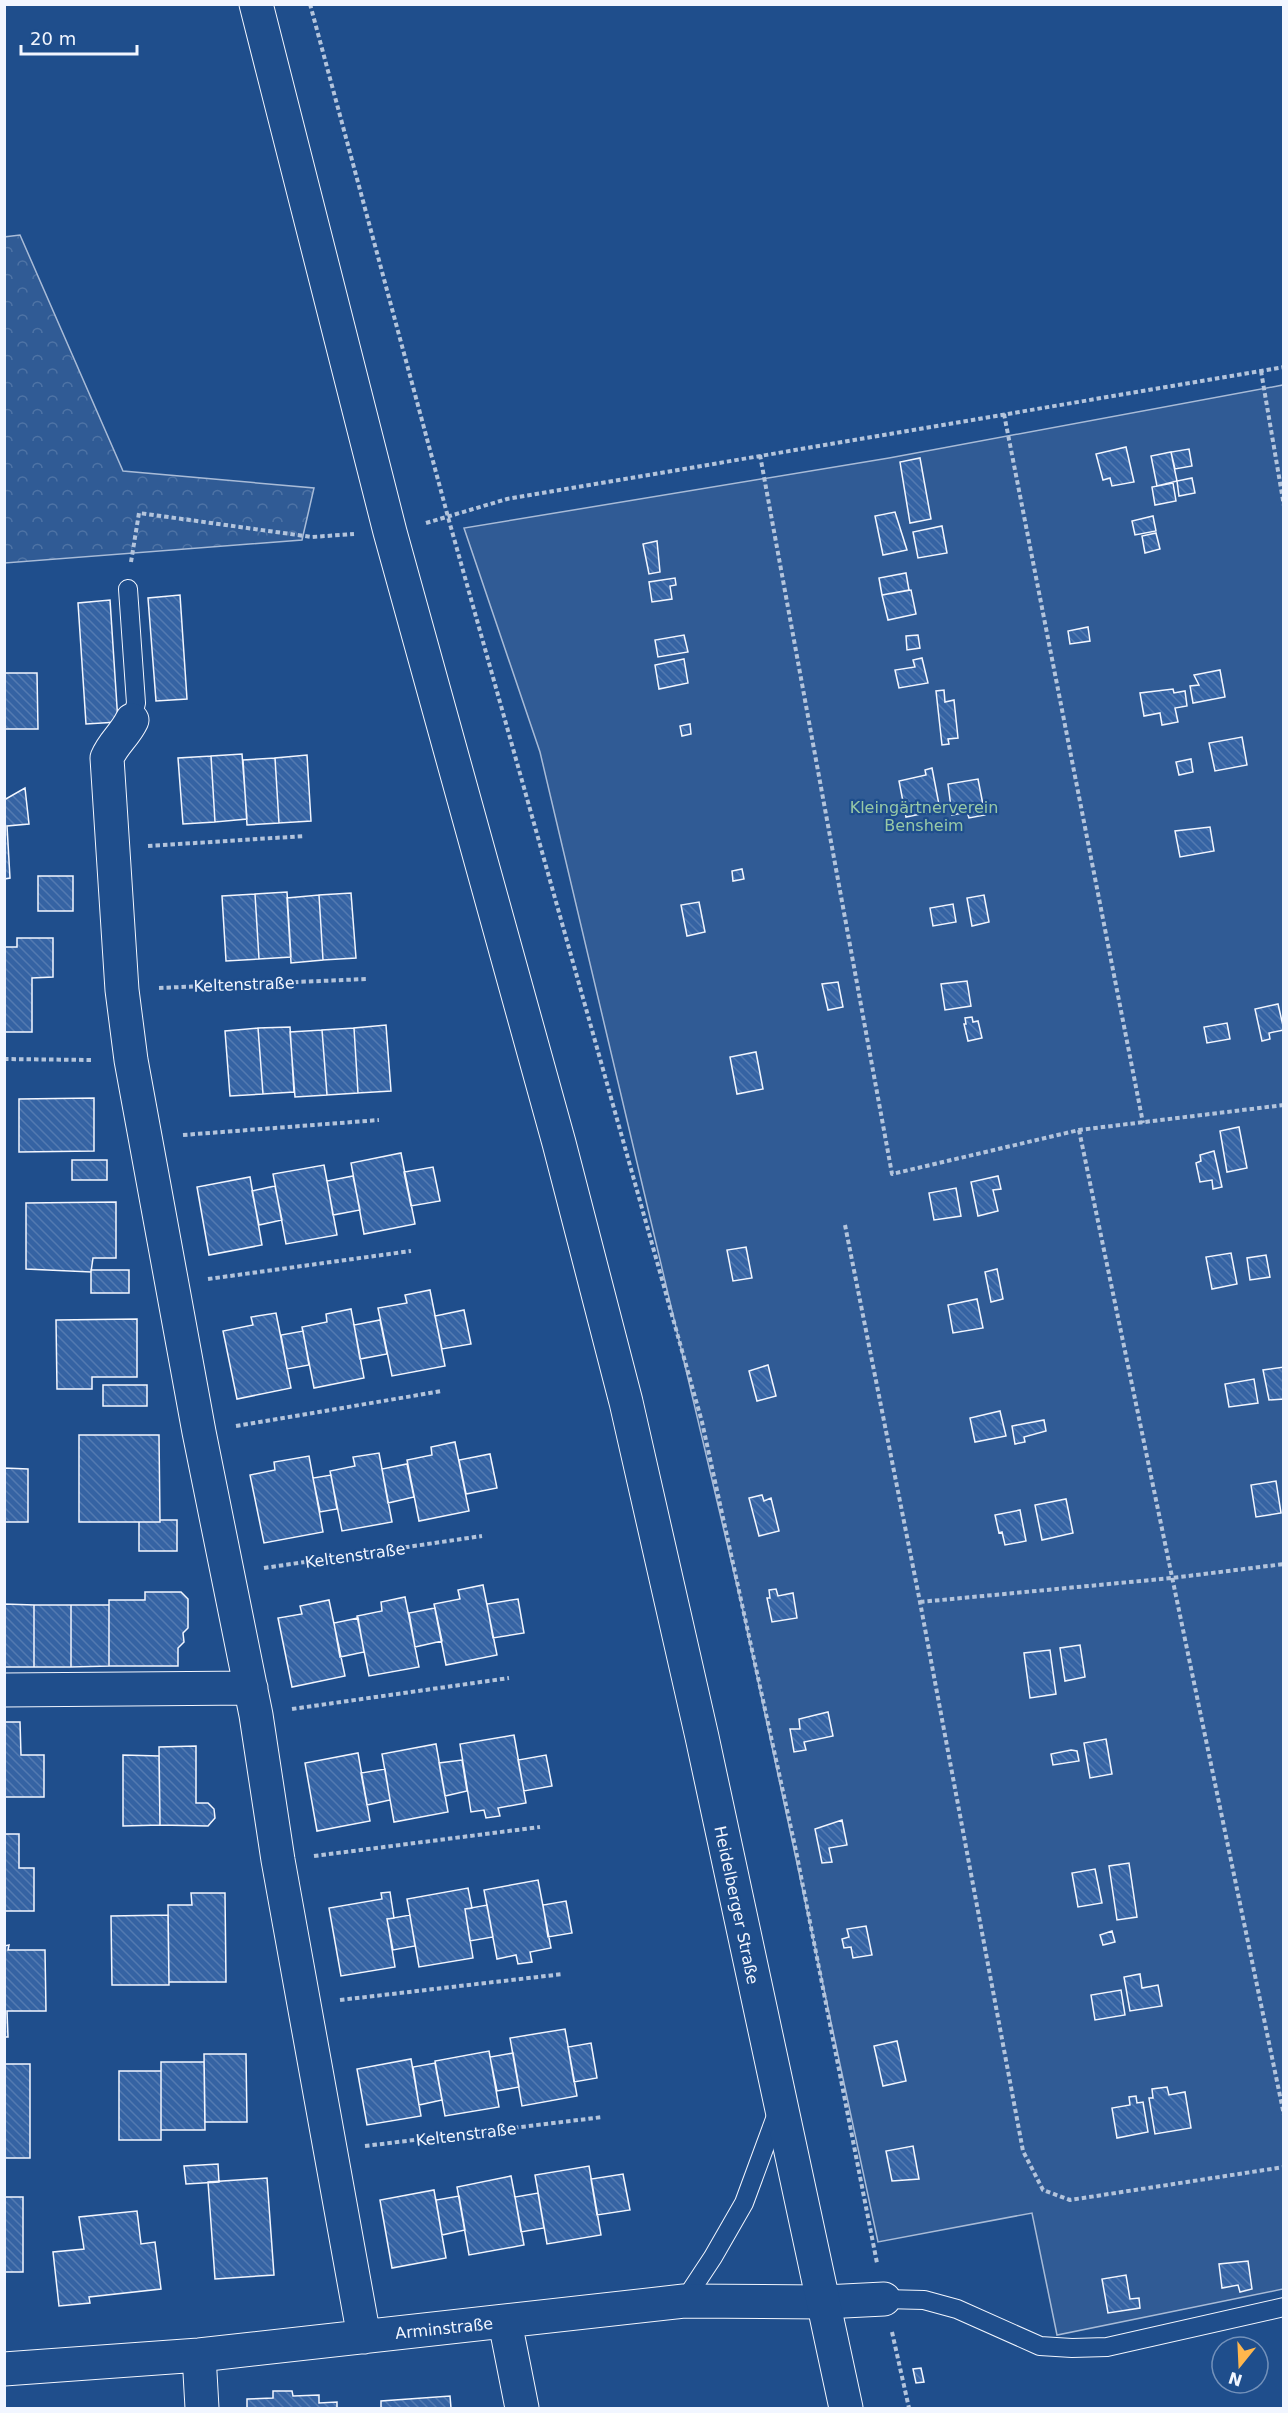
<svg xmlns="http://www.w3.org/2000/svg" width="1288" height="2413" font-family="'DejaVu Sans',sans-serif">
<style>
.forest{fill:url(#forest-crowns);stroke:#a8bbd7;stroke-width:1.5}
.built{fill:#305b95;stroke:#a8bbd7;stroke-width:1.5}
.building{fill:url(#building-back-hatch);stroke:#f2f6ff;stroke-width:1.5}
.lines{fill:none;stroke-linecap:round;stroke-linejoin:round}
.service-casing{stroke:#f2f6ff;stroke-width:20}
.minor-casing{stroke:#f2f6ff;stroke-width:35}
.primary-casing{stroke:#f2f6ff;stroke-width:35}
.path{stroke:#b3c4dc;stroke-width:4;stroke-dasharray:4.5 3;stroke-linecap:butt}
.service{stroke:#1f4e8c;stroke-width:18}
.minor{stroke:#1f4e8c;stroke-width:33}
.primary{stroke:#1f4e8c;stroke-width:33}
.labels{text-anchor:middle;stroke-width:4.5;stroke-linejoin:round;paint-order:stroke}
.park-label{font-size:16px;fill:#97c8a6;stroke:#1f4e8c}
.street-label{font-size:16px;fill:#f2f6ff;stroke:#1f4e8c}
</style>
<defs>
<pattern id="forest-crowns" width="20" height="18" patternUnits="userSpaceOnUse" patternTransform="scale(1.5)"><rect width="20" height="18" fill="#305b95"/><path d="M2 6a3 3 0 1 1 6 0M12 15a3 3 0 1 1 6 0" fill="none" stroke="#4e73a5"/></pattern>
<pattern id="building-back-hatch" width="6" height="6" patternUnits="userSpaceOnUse" patternTransform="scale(1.5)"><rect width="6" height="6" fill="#3563a3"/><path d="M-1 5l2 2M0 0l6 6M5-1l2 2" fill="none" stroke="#537ab1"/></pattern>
</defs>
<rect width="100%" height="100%" fill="#1f4e8c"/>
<path class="forest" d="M20 235 123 471 314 488 302 540 5 563 4 237Z"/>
<path class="built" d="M1283 385V2289L1057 2335 1032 2213 878 2242 743 1611 540 752 464 528 889 458Z"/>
<path class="building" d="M1126 447 1134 482 1112 486 1110 478 1103 480 1096 454Z
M1189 449 1192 466 1175 469 1171 452Z
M1171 452 1177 481 1157 486 1151 456Z
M920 458 931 519 910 523 900 462Z
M1192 478 1195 493 1179 496 1177 481Z
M1173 483 1176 501 1155 505 1152 487Z
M895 512 907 550 883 555 875 516Z
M1153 516 1156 531 1135 535 1132 521Z
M942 526 947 553 918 558 913 532Z
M1156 533 1160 549 1145 553 1142 536Z
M657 541 660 572 649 574 643 544Z
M906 573 909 590 882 595 879 578Z
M675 578 676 585 670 586 672 599 652 602 649 582Z
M911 590 916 614 888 620 882 595Z
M180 595 187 699 156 701 148 598Z
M110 600 118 722 86 724 78 603Z
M1088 627 1090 641 1070 644 1068 631Z
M684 635 688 652 658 657 655 640Z
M918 635 920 648 907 650 906 636Z
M922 658 928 683 899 688 895 670 915 667 913 660Z
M684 659 688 683 659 689 655 665Z
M1220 670 1225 697 1193 703 1190 686 1199 685 1194 675Z
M4 673H37L38 729H4Z
M1173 689 1174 693 1185 691 1187 706 1175 708 1178 722 1162 725 1160 713 1144 716 1140 693Z
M944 690 945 702 954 700 958 738 948 739 949 744 942 745 936 691Z
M690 724 691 734 682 736 680 726Z
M1242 737 1247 765 1215 771 1209 743Z
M242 754 247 819 215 822 211 756Z
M307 755 311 821 279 823 275 758Z
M211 756 215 822 183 824 178 758Z
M275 758 279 823 247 825 243 760Z
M1191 759 1193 772 1179 775 1176 762Z
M932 768 940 810 906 817 899 781 926 775 925 770Z
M978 779 985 815 969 818 967 812 952 815 948 784Z
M25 788 29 824 7 826 10 878 4 879V800Z
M1210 827 1214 851 1180 857 1175 831Z
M742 869 744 879 733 881 732 871Z
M38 876H73V911H38Z
M287 892 291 957 259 959 255 894Z
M351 893 356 958 323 960 319 895Z
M255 894 259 959 226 961 222 896Z
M319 895 323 960 291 963 287 898Z
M984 895 989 922 972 926 967 898Z
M699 902 705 932 687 936 681 905Z
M953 904 956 922 933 926 930 908Z
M17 938H53V977L32 978V1032H4V947H17Z
M967 981 971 1006 945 1010 941 984Z
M838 982 843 1007 828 1010 822 984Z
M1278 1004 1284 1030 1269 1033 1270 1039 1262 1041 1255 1009Z
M972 1017 973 1022 978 1021 982 1038 968 1041 964 1024H966L965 1018Z
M1227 1023 1230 1039 1207 1043 1204 1027Z
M386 1025 391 1091 358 1093 354 1028Z
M290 1027 294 1092 263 1094 258 1028Z
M258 1028 263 1094 230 1096 225 1031Z
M354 1028 358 1093 327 1095 322 1030Z
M322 1030 327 1095 295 1097 290 1032Z
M756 1052 763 1089 737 1094 730 1057Z
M94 1098V1151L19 1152V1099Z
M1239 1127 1247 1168 1227 1172 1220 1131Z
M1214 1151 1222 1187 1213 1189 1212 1180 1200 1182 1196 1163 1201 1161 1200 1155Z
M401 1153 415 1224 364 1234 351 1163Z
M72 1160H107V1180H72Z
M324 1165 337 1235 286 1244 273 1174Z
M433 1167 440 1201 411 1206 404 1172Z
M353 1176 360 1210 333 1215 327 1181Z
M998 1176 1001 1189 993 1190 998 1211 978 1216 971 1182Z
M250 1177 262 1245 209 1255 197 1187Z
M275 1186 282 1220 259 1225 252 1191Z
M956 1188 961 1216 934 1220 929 1193Z
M116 1202V1258H93L91 1272 26 1269V1203Z
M746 1247 752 1278 733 1281 727 1250Z
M1231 1253 1237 1284 1212 1289 1206 1257Z
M1266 1255 1270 1277 1250 1280 1247 1258Z
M997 1269 1003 1299 991 1302 985 1272Z
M91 1270H129V1293H91Z
M430 1290 445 1366 392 1376 378 1308 407 1303 405 1295Z
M977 1299 983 1328 953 1333 948 1305Z
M351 1309 364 1378 314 1388 302 1327 327 1322 326 1314Z
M464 1310 471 1344 442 1349 435 1316Z
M276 1313 291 1388 237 1399 223 1331 253 1325 251 1317Z
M137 1319V1377H92V1389H57L56 1320Z
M380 1320 387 1354 360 1359 354 1325Z
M303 1331 309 1365 287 1369 281 1335Z
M768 1365 776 1396 757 1401 749 1371Z
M1284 1367V1399L1269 1400 1263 1370Z
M1254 1379 1258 1403 1229 1407 1225 1384Z
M103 1385H147V1406H103Z
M1000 1411 1006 1436 975 1442 970 1418Z
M1044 1420 1046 1431 1024 1437 1025 1442 1015 1444 1012 1426Z
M79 1435H159L160 1522H79Z
M455 1442 469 1511 419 1521 407 1460 432 1455 431 1447Z
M379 1453 392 1522 342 1531 330 1471 355 1466 353 1457Z
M490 1454 497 1488 466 1494 459 1460Z
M309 1456 323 1532 264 1543 250 1475 275 1470 274 1462Z
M407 1464 414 1497 388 1503 382 1469Z
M4 1468 28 1469V1522H4Z
M331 1475 337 1509 320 1512 313 1478Z
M1276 1481 1281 1513 1256 1517 1251 1485Z
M762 1495 764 1501 771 1498 779 1531 759 1536 749 1498Z
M1066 1499 1073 1533 1042 1540 1035 1505Z
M1020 1510 1026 1541 1005 1545 1002 1532 999 1533 995 1515Z
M160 1520H177V1551H139V1522H160Z
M483 1585 497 1655 446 1665 434 1604 460 1599 458 1590Z
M776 1589 778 1596 793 1593 797 1618 772 1622 767 1598H770L769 1590Z
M145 1592H181L188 1599V1628L183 1633 184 1642 178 1648V1666H109V1600H145Z
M405 1597 419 1667 369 1676 357 1616 382 1611 381 1602Z
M518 1599 524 1633 493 1638 487 1604Z
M329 1600 345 1676 292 1687 278 1618 302 1614 300 1606Z
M4 1604 34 1605V1667H4Z
M34 1605H71V1667H34Z
M71 1605H109V1666L71 1667Z
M435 1608 442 1641 415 1647 409 1613Z
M358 1618 364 1652 340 1657 334 1623Z
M1080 1645 1085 1677 1065 1681 1060 1648Z
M1050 1650 1056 1694 1030 1698 1024 1653Z
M828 1712 833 1736 804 1742 806 1750 794 1752 790 1729H800L799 1719Z
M4 1722H20L21 1755H44V1797H4Z
M514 1735 526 1803 498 1808 500 1816 486 1818 484 1810 471 1812 460 1744Z
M1106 1739 1112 1774 1090 1778 1084 1743Z
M436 1744 448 1812 394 1822 382 1754Z
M196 1746V1803H208L214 1809 215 1818 208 1826 160 1825 159 1747Z
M1071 1750 1077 1751 1079 1761 1053 1765 1051 1754Z
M358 1753 370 1821 317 1831 305 1763Z
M123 1755 159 1756 160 1825 123 1826Z
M546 1755 552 1786 524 1791 518 1760Z
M462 1760 467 1791 445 1796 439 1763Z
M385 1769 390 1800 367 1805 361 1773Z
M842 1820 847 1845 829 1848 832 1862 822 1863 815 1829Z
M4 1834H19V1868H34V1911H4Z
M1129 1863 1137 1917 1117 1920 1109 1866Z
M1095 1869 1102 1903 1078 1907 1072 1873Z
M538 1880 551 1948 530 1952 532 1962 518 1964 516 1955 497 1959 484 1890Z
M468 1888 472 1908 465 1909 473 1958 419 1967 407 1899Z
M390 1892 394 1918 387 1919 395 1967 341 1976 329 1908 382 1899 381 1893Z
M191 1893H225L226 1982H169L168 1905H192Z
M566 1901 572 1933 548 1937 543 1905Z
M487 1905 493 1937 470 1941 465 1909Z
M168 1915 169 1985H112L111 1916Z
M410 1915 415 1946 393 1950 387 1919Z
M866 1926 872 1955 853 1958 851 1947 844 1948 842 1939 849 1937 847 1929Z
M1112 1931 1115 1942 1103 1945 1100 1935Z
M9 1945 8 1950H45L46 2011H7L8 2037H4V1946Z
M1140 1974 1142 1988 1158 1985 1162 2006 1130 2011 1124 1977Z
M1121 1990 1125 2015 1095 2020 1091 1995Z
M565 2029 577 2096 522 2106 510 2038Z
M897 2041 906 2081 883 2086 874 2046Z
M591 2043 597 2078 574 2082 568 2047Z
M489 2051 499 2107 445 2116 435 2061Z
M513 2053 519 2087 497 2091 490 2057Z
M204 2054H246L247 2122H205Z
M411 2059 421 2116 367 2125 357 2069Z
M161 2062H204L205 2130H161Z
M435 2063 442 2100 419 2105 413 2067Z
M4 2064H30V2158H4Z
M119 2071H161V2140H119Z
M1167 2087 1169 2095 1185 2092 1191 2128 1155 2134 1149 2098H1153L1152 2089Z
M1136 2096 1137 2103 1143 2102 1148 2132 1117 2138 1112 2108 1130 2105 1129 2097Z
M913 2146 919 2179 892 2181 886 2151Z
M218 2164 219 2182 186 2184 184 2166Z
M589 2166 601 2235 547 2244 535 2175Z
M623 2174 630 2210 597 2215 591 2179Z
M511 2176 524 2245 469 2255 457 2187Z
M267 2178 274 2275 215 2279 208 2182Z
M434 2190 446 2258 392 2268 380 2200Z
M538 2193 544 2228 521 2232 515 2197Z
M459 2196 465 2230 442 2235 436 2200Z
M4 2197H23V2272H4Z
M137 2211 141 2244 155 2242 161 2289 89 2297 90 2303 59 2306 53 2252 84 2249 79 2217Z
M1248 2261 1252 2289 1240 2292 1238 2285 1222 2288 1219 2264Z
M1126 2275 1130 2299 1139 2298 1140 2308 1108 2313 1102 2279Z
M921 2368 924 2382 916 2383 913 2369Z
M273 2391H292L293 2396 319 2395V2403L337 2402V2408H247V2399L273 2398Z
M450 2396 451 2408H381V2401Z"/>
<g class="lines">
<g class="service-casing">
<path id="service" d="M128 589 136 703 132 720
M884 2299 924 2300 957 2309 1040 2346 1072 2348 1107 2347 1284 2307
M684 2301 713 2257 744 2203 779 2108"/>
</g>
<g class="minor-casing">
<path id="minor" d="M132 720C125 735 113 743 107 758L122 990 131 1060 199 1432 256 1715 278 1860 364 2337
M4 1690 251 1688
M505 2322 522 2408
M199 2355 202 2408
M4 2369 199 2355 684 2301 824 2302 884 2299"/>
</g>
<g class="primary-casing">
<path id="primary" d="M256 4 390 532 559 1143 626 1402 702 1737 846 2408"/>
</g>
<path class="path" d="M310 4 448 517 702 1422 796 1851 877 2263
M1261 371 1284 506
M1004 414 1143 1123
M760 455 892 1174 1079 1130 1284 1105
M426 523 507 499 1284 367
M131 562 139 513 312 537 354 534
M148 846 305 836
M159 988 366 979
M4 1059 94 1060
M1079 1130 1284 2115
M183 1135 379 1120
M845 1225 920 1602 1023 2151 1043 2190 1070 2200 1284 2167
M208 1279 411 1251
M236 1426 442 1391
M264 1568 482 1536
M920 1602 1172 1578 1284 1564
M292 1709 509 1678
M314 1856 540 1827
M340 2000 563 1974
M365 2146 603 2117
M892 2332 909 2408"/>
<use href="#service" class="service"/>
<use href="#minor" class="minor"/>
<use href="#primary" class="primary"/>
</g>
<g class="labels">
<g class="park-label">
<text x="924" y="813">Kleingärtnerverein<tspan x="924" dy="18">Bensheim</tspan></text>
</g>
<g class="street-label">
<text transform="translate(244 984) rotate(-2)" y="6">Keltenstraße</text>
<text transform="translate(355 1555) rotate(-8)" y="6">Keltenstraße</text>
<text transform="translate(737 1905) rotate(78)" y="6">Heidelberger Straße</text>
<text transform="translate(466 2134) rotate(-7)" y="6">Keltenstraße</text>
<text transform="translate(444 2328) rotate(-6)" y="6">Arminstraße</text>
</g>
</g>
<rect width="1288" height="2413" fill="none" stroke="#f2f6ff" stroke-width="12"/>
<g transform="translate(1240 2365) rotate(198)"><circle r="28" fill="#1f4e8c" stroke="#7391ba" stroke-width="1.5"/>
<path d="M0-4.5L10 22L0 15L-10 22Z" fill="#ffb74d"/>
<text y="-9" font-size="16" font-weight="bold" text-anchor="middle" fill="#f2f6ff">N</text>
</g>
<path d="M21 45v9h116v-9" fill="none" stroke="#f2f6ff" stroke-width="3"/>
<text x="30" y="45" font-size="18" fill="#f2f6ff" stroke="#1f4e8c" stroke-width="4.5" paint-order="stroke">20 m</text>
</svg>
